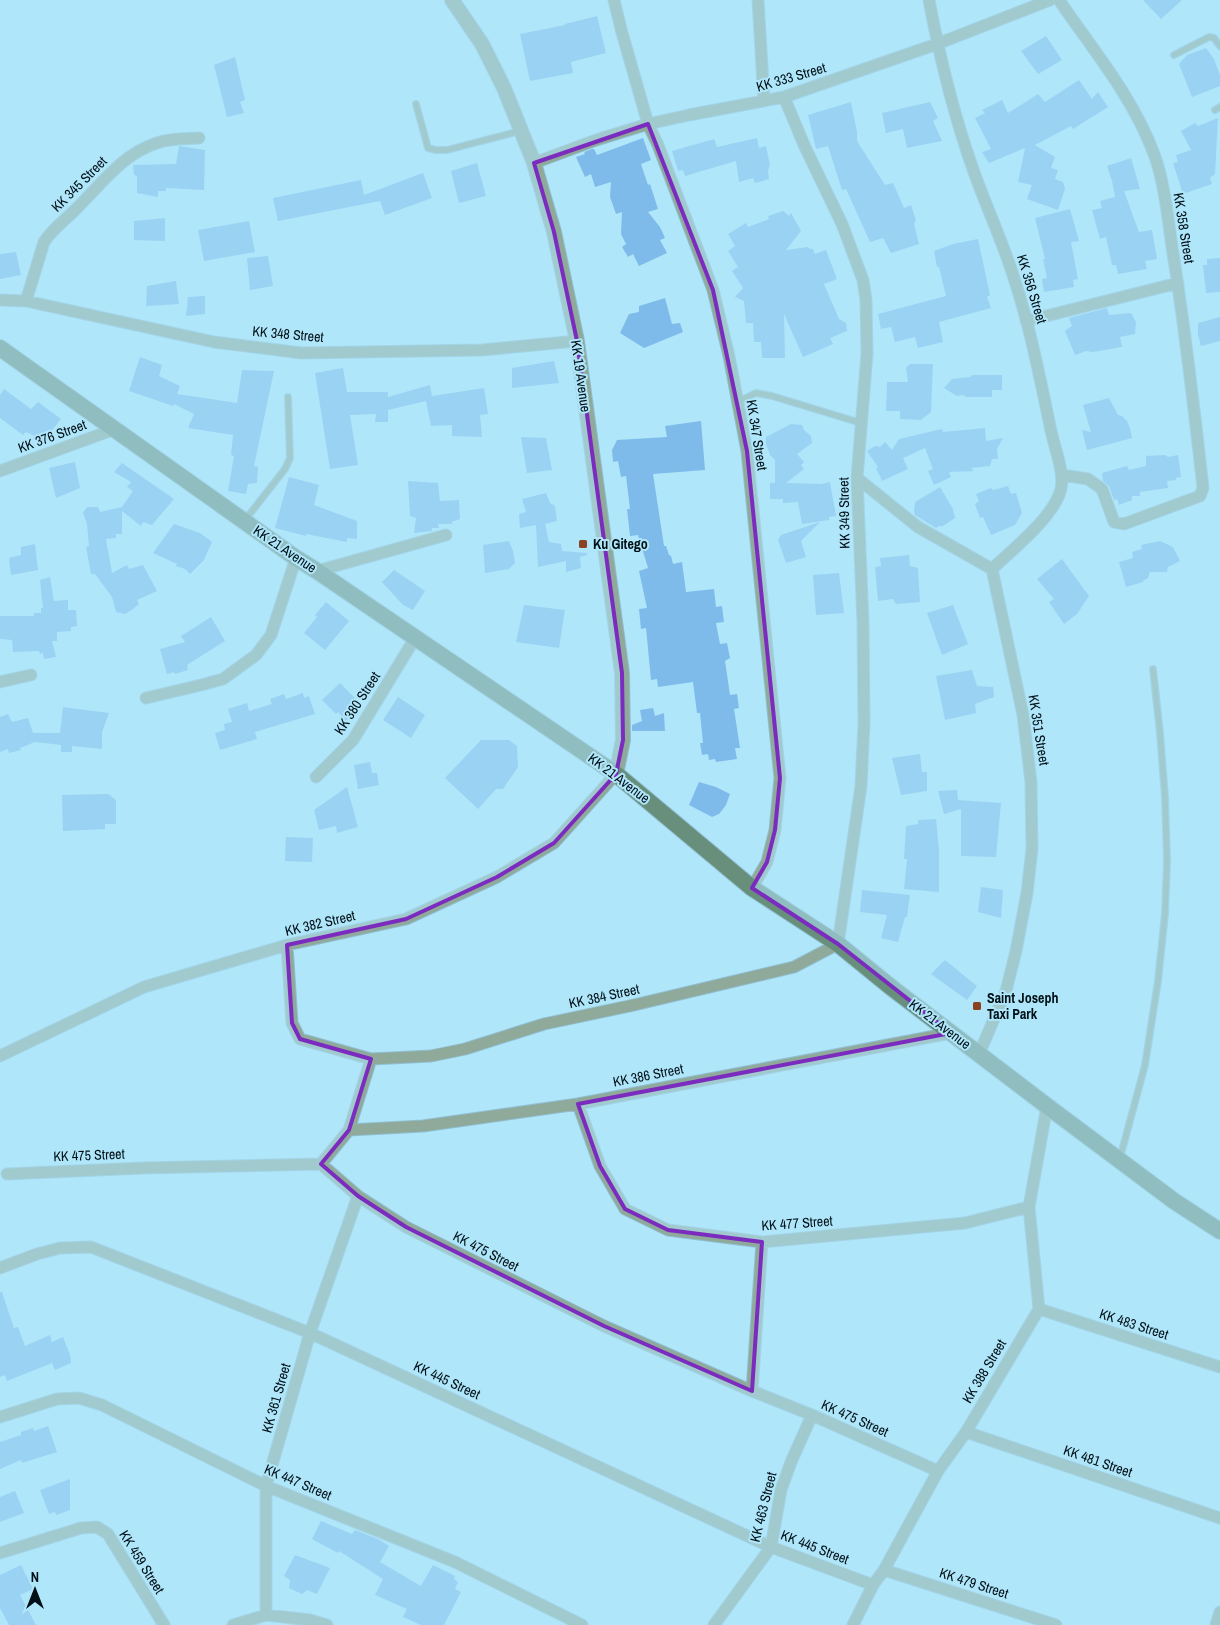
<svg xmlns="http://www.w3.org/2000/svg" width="1220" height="1625" font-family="'Archivo Narrow',sans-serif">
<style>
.building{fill:#7ebbea}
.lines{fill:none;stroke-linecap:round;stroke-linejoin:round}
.service-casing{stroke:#90bfd1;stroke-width:8}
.minor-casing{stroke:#90bfd1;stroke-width:13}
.tertiary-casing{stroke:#90bfd1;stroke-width:16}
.secondary-casing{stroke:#90bfd1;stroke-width:18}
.service{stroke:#8fa99b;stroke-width:5.5}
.minor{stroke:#8fa99b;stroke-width:11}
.tertiary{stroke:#8fa99b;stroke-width:14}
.secondary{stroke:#688f7b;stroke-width:16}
.marked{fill:none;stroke:#7b2cbf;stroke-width:4;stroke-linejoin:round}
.poi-dot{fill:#8b4223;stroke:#b0e6fa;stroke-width:2}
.labels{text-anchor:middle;stroke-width:4;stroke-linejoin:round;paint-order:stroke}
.street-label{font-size:14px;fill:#001017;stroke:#b0e6fa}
.poi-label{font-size:14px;font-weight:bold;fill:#001017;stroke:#b0e6fa;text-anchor:start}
</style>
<rect width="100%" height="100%" fill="#b0e6fa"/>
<path class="building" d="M1143 0H1182L1161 19Z
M597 16 606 53 571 62 573 73 530 81 520 34 565 25V24Z
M1046 36 1062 60 1038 74 1021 51Z
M1206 48 1214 59 1220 75V86L1192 97 1179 64 1187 55Z
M235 57 245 100 240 102 244 113 227 117 214 65Z
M1079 80 1092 99 1098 92 1108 107 1073 129 1071 126 1035 145 1055 157 1051 168 1058 170 1055 179 1063 182 1065 189 1058 210 1027 199 1032 185 1018 182 1025 148 989 163 982 152 991 149 975 118 985 113 982 110 1002 100 1008 113 1038 94 1045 102Z
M851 102 857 132V141L885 185 893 183 904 208 911 205 916 220 914 224 919 244 891 253 883 238 870 242 846 189 842 190 828 146 816 149 808 115Z
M930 102 938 118 933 121 942 141 907 148 903 129 886 133 882 113Z
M1218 118 1215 174 1210 178 1212 184 1183 194 1173 163 1178 162 1176 155 1191 150 1181 131 1195 123 1198 126Z
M643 138 651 160 641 164 648 185 650 184 658 209 648 212 660 227 665 238 660 240 667 253 639 266 633 254 628 257 622 247 626 244 621 234 622 212 616 214 610 197 611 182 595 187 591 174 585 177 576 157 585 154 584 152 592 149H594L597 155Z
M757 138 759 148 766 146 770 165 768 170 769 179 755 183 753 178 739 182 736 161 685 176 683 170 678 171 672 151 714 139 717 147Z
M179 146 205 150 204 190 166 188V191H158V197L137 193V176L134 175 133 165 176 164Z
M1131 158 1140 189 1124 191 1139 232 1152 230 1157 259 1145 261 1147 269 1118 274 1116 265H1112L1106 237 1100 239 1092 210 1102 208 1100 201 1115 197 1112 181 1107 166Z
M477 163 486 196 459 203 451 171Z
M423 173 432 198 385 215 380 201 278 221 273 198 361 180 364 195Z
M1070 209 1079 241 1071 242 1078 279 1073 280 1074 287 1044 292 1042 279 1047 278 1043 259H1045L1035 218Z
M783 211 789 216 791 213 801 231 786 250 808 247 810 249H813L815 254 826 250 837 279 824 284 839 319 846 323 847 331 830 338 833 344 803 357 784 314 785 358H762L761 342H754L753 323H746L744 301 735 297 743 288 732 271 738 267 728 251 735 246 728 234 746 223 748 227 769 219 768 216Z
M165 218V241L134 240V221Z
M249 221 255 252 204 261 198 230Z
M978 239 990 295 987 297 991 308 939 322 943 342 918 348 915 337 895 342 891 327 881 329 878 314 946 296 939 267H937L934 251 953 244Z
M16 252 21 275 0 279V254Z
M268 256 273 286 250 290 247 258Z
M1220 258V292L1206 293 1203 265H1207V259Z
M176 281 179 304 146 306 147 286Z
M205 296V314L186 316 188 297Z
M665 298 672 324 680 323 683 332 644 348 620 333 629 314 639 312V306Z
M1107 308 1109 315 1131 313 1136 322 1135 334 1120 337 1122 347 1093 352 1086 351 1075 355 1065 331 1072 326 1069 318Z
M1220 317V341L1201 346 1198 335V323Z
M140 357 162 365 159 376 180 386 177 394 237 403 242 370 274 371 254 466 258 467 257 483 248 484 246 494 228 491 234 456 231 455 233 435 188 428 194 414 174 404 173 406 129 391Z
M554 361 559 383 512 388V368Z
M910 364H933L931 412 921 420 900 419V411H886L887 382H908L906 368Z
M343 368 347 392H388V397L430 385 432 396 484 388 488 414 480 415 482 437 452 436V425L431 426 426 401 388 410V422H375L376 414 350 415 358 465 330 469 315 373Z
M972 375H1002V390H992V397H966L963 395 957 396 944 388 952 379 970 377Z
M4 389 31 409 38 402 61 419 44 440 26 432 23 435 0 418V395Z
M1109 398 1118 415 1122 416 1127 421 1130 428 1132 438 1087 450 1082 430 1091 432 1083 405Z
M701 421 705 470 653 474 664 546H666L669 555 671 556 673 564 682 562 686 592 714 589 716 607 722 606 724 622 716 623 720 644 727 643 730 658 725 661 730 695 737 694 739 708 734 709 740 748H735L737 759 716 762 715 759 709 760 708 754 702 755 700 743H703L700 713H697L693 682 658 687 657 679 651 680 646 628 641 629 639 609 647 608 639 571 648 568 638 535 630 536 627 509H630L626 476 621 477 618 461 613 462 612 450 617 440 667 437 665 426Z
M791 424 802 425 804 430 811 436 812 443 797 454 804 462 801 465 804 469 786 483 821 484 830 482 836 516 829 517V520L802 524 798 502 783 503V499H770V483H775V460L770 455 766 444V437Z
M985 428 986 441 1003 438 997 449 998 459H992L990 466 971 468 974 471 949 472 951 477 934 485 928 471 933 469 925 448 903 458 908 469 882 481 876 468 878 467 867 451 875 446 880 447 885 442 892 450 899 439 942 429 943 432Z
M521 437 546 438 552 470 527 473Z
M1165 455 1168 457 1178 455 1181 477 1176 478V480L1167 481 1168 488 1140 492V496H1132V500L1119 505 1117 499 1114 500 1109 486 1103 481 1102 473 1127 466 1129 470 1146 466V456Z
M75 462 80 488 56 498 49 468Z
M122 463 174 499 152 525 143 522 141 526 122 511V534H116V538L106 539 112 573 127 565 129 569 143 565 157 591 137 600 139 604 133 609 125 614 116 612 112 597 95 574H91L86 547 89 546 87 524 83 513 87 507H98L100 512 122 507 133 491 127 487 131 482 114 472Z
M289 477 319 485 314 505 357 521V539L347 538V542L306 534V536L275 528Z
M408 481 438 483 440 501 459 500 460 519 451 522 453 524H438L439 528H432V531L414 533 416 518 410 516Z
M1008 486 1011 494 1016 493 1022 513 1015 525 991 535 983 517 980 518 975 504 979 501 976 494 991 488 993 490Z
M940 487 953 509 955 518 943 526H939L936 528 915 515 914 510 915 502Z
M546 493 550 503 555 506 557 521 545 524 549 542 561 544 562 551 587 553V555L580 557 581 568 566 572V561L538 567 536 525 520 528 519 514 526 512 522 499Z
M820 522 801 541 806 557 786 563 778 540 781 535Z
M174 524 200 533 212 542 204 560 190 574 185 569 176 566 177 564 153 553Z
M509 541 513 551 515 563 509 569 485 573 483 545Z
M1160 541 1173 547 1180 561 1168 567 1167 572H1150L1148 578 1144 580 1143 582 1126 587 1119 562 1133 558 1132 552 1142 549 1141 545Z
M35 544 38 570 11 575 9 558 21 555V547Z
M909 555 910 566 918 568 920 602 896 604 893 599 878 601 875 567 881 566 880 558Z
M1062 559 1089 596 1077 614 1064 624 1049 602 1054 599 1037 579Z
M394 570 425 591 413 610 403 605 382 582Z
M839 573 844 613 816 615 813 575Z
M50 577 54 601 68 600V610H76L77 626 71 627V631L57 632V641H52L56 657 44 659 43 653 40 654 39 651 13 652 12 640 0 639V616H34V613H41V608H43L40 580Z
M326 602 349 621 325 650 304 633 317 617 315 615Z
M524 605 565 610 559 648 516 642Z
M953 605 968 644 942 655 927 613Z
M211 617 225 641 187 665 188 670 175 674 174 672 167 674 160 649 185 642 181 636Z
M972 670 977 686 993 687 994 697 975 704 976 713 945 720 936 676Z
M340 683 362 705 346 721 338 712 336 714 322 700Z
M303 693 304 698 309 696 315 714 255 732 257 739 220 750 215 733 225 730 224 724 232 722 228 709 247 703 249 711 272 704 270 699 284 694 286 699Z
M398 697 425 715 411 738 383 720Z
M63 707 109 713 102 732V749L72 746V752H61V745L35 742 20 748 21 750 9 753 8 749 0 752V717L8 714 12 722 28 718 33 733H60Z
M653 708 655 716 664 713 665 731H632V725L642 721 640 710Z
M481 740H509L517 746 518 767 503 789H496L478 809 445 778Z
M920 754 922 772H927V791L901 795 892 758Z
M370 762 372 773H377L379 785 358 789 354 765Z
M699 782 716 787 730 794 726 805 719 814 712 817 689 805Z
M347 787 358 827 337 833 336 826 319 830 314 810Z
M957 790 958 800 1001 803 996 857 961 856V809L944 814 938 791Z
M108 794 116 800V824H105V829L63 831 62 795Z
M936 819 939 849V892L904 889 907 859H904L906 826 918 824V820Z
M286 837 313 838 312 862 285 861Z
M981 887 1003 890 1001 918 978 912Z
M862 890 910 895 907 917H905L898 942 881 938 887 915 860 912Z
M945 960 977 986 967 1000 931 974Z
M0 1292H2L14 1328 18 1327 25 1346 50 1335 52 1342 63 1337 70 1355 71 1363 55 1370 52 1363 7 1381 5 1375 0 1377Z
M48 1426 57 1452 22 1463 21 1460 0 1469V1442L21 1435V1432L33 1428 34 1431Z
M70 1479V1510L56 1515 55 1512 49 1514 40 1490Z
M15 1491 24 1513 0 1522V1497Z
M321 1521 352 1534 355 1530 378 1539 389 1546 380 1562 421 1586 433 1565 455 1576 454 1579 458 1582 455 1589 461 1592 444 1625H421L403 1617 407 1609 375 1595 383 1579 339 1551 338 1553 312 1539Z
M295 1555 330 1568 317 1594 307 1590 302 1594 289 1588 290 1580 284 1576Z
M21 1565 33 1589 20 1595 36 1625H9L0 1608V1575Z"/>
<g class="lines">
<g class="service-casing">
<path id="service" d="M1174 55 1209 37 1214 38 1220 46
M416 104 428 148 436 150H447L520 131
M1215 110 1220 107
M737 402 756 393 772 396 861 423
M245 520 285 469 290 458 288 397
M1120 1158 1145 1065 1158 981 1165 914 1167 861 1165 797 1160 733 1153 669"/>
</g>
<g class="minor-casing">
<path id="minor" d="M614 0 621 29 648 124 658 145 713 290 729 356 747 451 780 778 775 830 767 862 752 888
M758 0 764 101
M929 0C940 59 954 116 974 172 986 206 1001 238 1012 272 1029 322 1039 374 1050 426 1053 444 1065 472 1061 489 1054 517 1013 549 992 569
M1059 0C1093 50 1133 97 1154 154 1164 180 1168 219 1172 247 1185 327 1194 407 1203 488L1200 496 1124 524 1114 522 1102 489 1088 479 1062 475
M534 163 596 140 648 124 689 115 784 97 937 44 1050 0
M0 300 26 301 214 342 301 353 482 350 577 341
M26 301 44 242C53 228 68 218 79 206 102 183 124 153 157 143 170 138 185 139 199 138
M1026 321 1178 283
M0 471 115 429
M857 478 918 527 992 569 1023 715 1031 782 1032 849 1027 893 1016 951 1006 991 979 1054
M317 571 446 535
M0 682 31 675
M146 698 201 685 223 679 256 655 271 635 296 558
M316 777 353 740 415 638
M287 945 292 1023 300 1039 371 1059 349 1130 321 1164
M0 1056 144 987 287 945 406 919 497 877 554 843 616 774
M371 1059 431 1056 465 1049 544 1024 634 1005 794 967 838 944 861 786 864 723 863 622 857 478 867 353 866 300 863 280 842 224 805 147 784 97
M578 1104 600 1166 625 1209 668 1230 762 1242 965 1223 1029 1207
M349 1130 423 1126 578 1104 951 1033
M7 1174 143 1168 321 1164 358 1196 406 1227 604 1326 752 1391 812 1415 938 1471
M0 1268 37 1254 60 1248 91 1247 310 1333 771 1547 873 1585
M1039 1309 1220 1367
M752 1391 762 1242
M0 1417 57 1399 79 1398 102 1405 266 1486 455 1562 582 1625
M966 1432 1220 1518
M0 1553 81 1528 97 1527 108 1534 164 1625
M884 1570 1056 1625
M266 1615V1486L310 1333 358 1196
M233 1625 266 1615 310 1620 327 1625
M714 1625 771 1547 781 1490 791 1462 812 1415
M853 1625 873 1585 884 1570 938 1471 966 1432 1039 1309 1029 1207 1047 1106
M1216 1625 1220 1612"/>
</g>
<g class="tertiary-casing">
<path id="tertiary" d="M452 0 482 44 504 88 534 163 554 232 577 341 622 673 623 740 616 774"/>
</g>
<g class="secondary-casing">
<path id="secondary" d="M0 348 296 558 317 571 616 774 752 888 838 944 892 988 1047 1106 1174 1201 1220 1231"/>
</g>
<use href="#service" class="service"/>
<use href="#minor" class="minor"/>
<use href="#tertiary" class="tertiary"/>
<use href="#secondary" class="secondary"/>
</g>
<path d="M0 0H1220V1625H0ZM648 124 713 290 747 451 780 778 775 830 767 862 752 888 838 944 951 1033 578 1104 600 1166 625 1209 668 1230 762 1242 752 1391 604 1326 406 1227 358 1196 321 1164 349 1130 371 1059 300 1039 292 1023 287 945 406 919 497 877 554 843 616 774 623 740 622 673 577 341 554 232 534 163Z" fill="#b0e6fa" fill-opacity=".55" fill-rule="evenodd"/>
<path class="marked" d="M648 124 713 290 747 451 780 778 775 830 767 862 752 888 838 944 951 1033 578 1104 600 1166 625 1209 668 1230 762 1242 752 1391 604 1326 406 1227 358 1196 321 1164 349 1130 371 1059 300 1039 292 1023 287 945 406 919 497 877 554 843 616 774 623 740 622 673 577 341 554 232 534 163Z"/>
<g class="poi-dot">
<rect x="578" y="539" width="10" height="10" rx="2.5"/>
<rect x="972" y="1001" width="10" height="10" rx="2.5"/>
</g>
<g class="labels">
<g class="street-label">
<text transform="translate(791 77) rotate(-16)" y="5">KK 333 Street</text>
<text transform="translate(79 184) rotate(-45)" y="5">KK 345 Street</text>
<text transform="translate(1184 228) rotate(81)" y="5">KK 358 Street</text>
<text transform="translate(1032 289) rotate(73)" y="5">KK 356 Street</text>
<text transform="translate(288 334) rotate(5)" y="5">KK 348 Street</text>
<text transform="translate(581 376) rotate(82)" y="5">KK 19 Avenue</text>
<text transform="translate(757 435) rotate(81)" y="5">KK 347 Street</text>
<text transform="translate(52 436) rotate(-20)" y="5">KK 376 Street</text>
<text transform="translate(844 513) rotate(-91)" y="5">KK 349 Street</text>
<text transform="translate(285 549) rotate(34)" y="5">KK 21 Avenue</text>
<text transform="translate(357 703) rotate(-57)" y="5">KK 380 Street</text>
<text transform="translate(1039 730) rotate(81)" y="5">KK 351 Street</text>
<text transform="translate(619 778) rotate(37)" y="5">KK 21 Avenue</text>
<text transform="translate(320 923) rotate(-13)" y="5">KK 382 Street</text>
<text transform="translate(604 996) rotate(-12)" y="5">KK 384 Street</text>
<text transform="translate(940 1024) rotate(37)" y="5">KK 21 Avenue</text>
<text transform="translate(648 1075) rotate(-11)" y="5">KK 386 Street</text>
<text transform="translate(89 1155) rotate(-2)" y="5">KK 475 Street</text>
<text transform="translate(797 1223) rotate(-4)" y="5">KK 477 Street</text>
<text transform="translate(486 1251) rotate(27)" y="5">KK 475 Street</text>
<text transform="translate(1134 1324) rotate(18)" y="5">KK 483 Street</text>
<text transform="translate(984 1371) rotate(-59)" y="5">KK 388 Street</text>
<text transform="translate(447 1380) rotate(25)" y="5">KK 445 Street</text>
<text transform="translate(276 1398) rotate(-74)" y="5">KK 361 Street</text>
<text transform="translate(855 1418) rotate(24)" y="5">KK 475 Street</text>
<text transform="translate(1098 1461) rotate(19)" y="5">KK 481 Street</text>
<text transform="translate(298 1482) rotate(23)" y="5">KK 447 Street</text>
<text transform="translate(763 1507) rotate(-76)" y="5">KK 463 Street</text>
<text transform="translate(815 1547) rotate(21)" y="5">KK 445 Street</text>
<text transform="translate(142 1562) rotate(58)" y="5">KK 459 Street</text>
<text transform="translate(974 1583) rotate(18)" y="5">KK 479 Street</text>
</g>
<g class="poi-label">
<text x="593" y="549">Ku Gitego</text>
<text x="987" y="1003">Saint Joseph<tspan x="987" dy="16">Taxi Park</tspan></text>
</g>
</g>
<g transform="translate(35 1590)" stroke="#b0e6fa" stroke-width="4" paint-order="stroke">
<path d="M0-4L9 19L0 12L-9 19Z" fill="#001017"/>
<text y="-8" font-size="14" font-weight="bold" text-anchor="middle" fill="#001017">N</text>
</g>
</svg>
